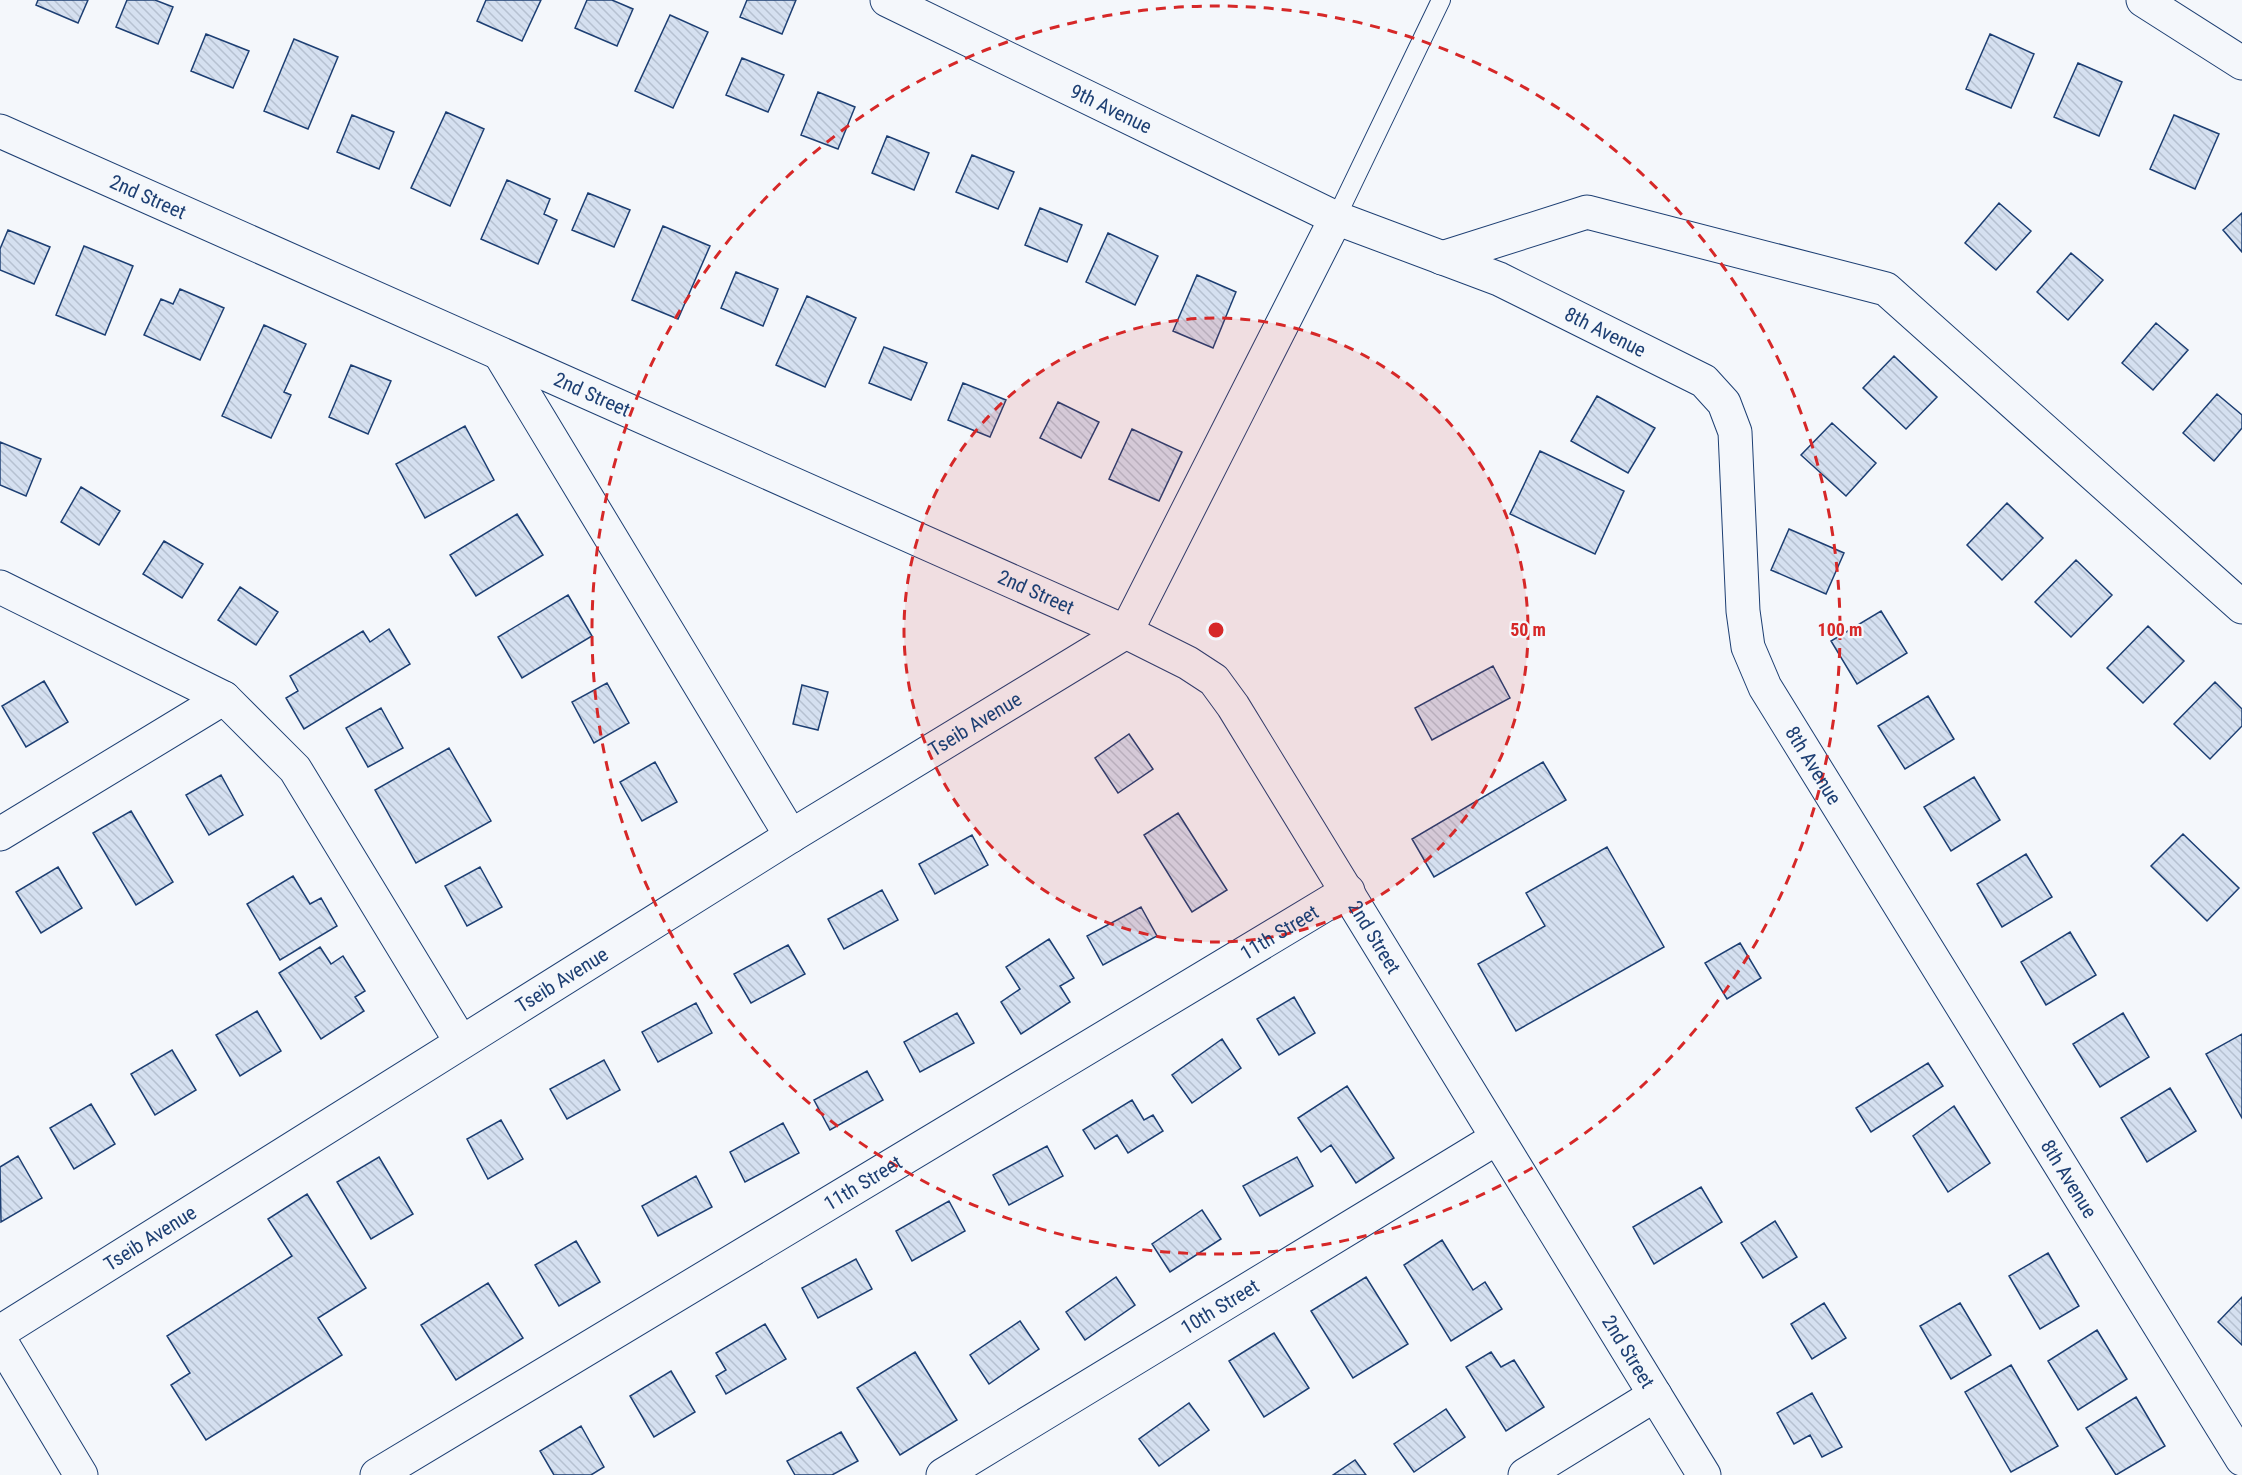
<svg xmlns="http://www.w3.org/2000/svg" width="2242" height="1475" font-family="'Roboto Condensed',sans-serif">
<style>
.building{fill:url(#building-back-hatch);stroke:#1d3f73;stroke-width:1.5}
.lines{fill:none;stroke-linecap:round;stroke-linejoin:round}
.lane-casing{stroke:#1d3f73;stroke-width:20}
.street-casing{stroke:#1d3f73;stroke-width:35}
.lane{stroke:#f4f7fb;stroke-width:18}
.street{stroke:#f4f7fb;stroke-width:33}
.ring{fill:none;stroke:#d62828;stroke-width:3;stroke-dasharray:10 8}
.labels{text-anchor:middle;stroke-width:4.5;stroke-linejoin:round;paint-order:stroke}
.street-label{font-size:20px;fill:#1d3f73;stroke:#f4f7fb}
.centre{fill:#d62828;stroke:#f4f7fb;stroke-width:3}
.ring-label{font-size:18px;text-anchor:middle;font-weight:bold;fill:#d62828;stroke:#f4f7fb;stroke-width:4.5;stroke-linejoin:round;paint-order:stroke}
</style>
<defs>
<pattern id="building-back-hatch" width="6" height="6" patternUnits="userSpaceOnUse" patternTransform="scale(1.5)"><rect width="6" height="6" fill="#d5e0f0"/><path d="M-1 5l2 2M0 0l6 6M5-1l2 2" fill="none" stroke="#b6c1d1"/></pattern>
</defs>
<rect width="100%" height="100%" fill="#f4f7fb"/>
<path class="building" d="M38 0H88L78 23 36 5Z
M127 0H155L173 7 158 44 116 27Z
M486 0H541L522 41 477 21Z
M587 0H612L633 9 617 46 575 28Z
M747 0H796L782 34 740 17Z
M670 15 708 32 673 108 635 91Z
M206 34 249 51 233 88 191 71Z
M1990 34 2034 54 2011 108 1966 89Z
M294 39 338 57 308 129 264 111Z
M742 58 784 75 768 112 726 95Z
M2078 63 2122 82 2099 136 2054 117Z
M818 92 855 107 838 149 801 135Z
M446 112 484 129 450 206 411 188Z
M352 115 394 132 379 169 337 152Z
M2174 115 2219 134 2195 189 2150 169Z
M887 136 929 153 914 190 872 173Z
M972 155 1014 172 998 209 956 192Z
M507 180 550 199 544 214 557 220 538 264 481 239Z
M588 193 630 210 614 247 572 230Z
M1999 203 2031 231 1996 270 1965 243Z
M1040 208 1082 225 1067 262 1025 245Z
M2242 213V252L2223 230Z
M663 226 710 246 678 319 632 300Z
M8 230 50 247 34 284 0 270V249Z
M1108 233 1158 256 1135 305 1086 282Z
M84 246 133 266 105 335 56 315Z
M2071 253 2103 280 2068 320 2037 292Z
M736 272 778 289 763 326 721 308Z
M1197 275 1236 292 1213 348 1173 331Z
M180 289 224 308 200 360 144 335 161 299 173 304Z
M807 296 856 318 825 387 776 365Z
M2156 323 2188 350 2153 390 2122 363Z
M264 325 306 344 284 392 291 395 271 438 222 416Z
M884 347 927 363 911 400 869 383Z
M1894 356 1937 397 1906 429 1863 388Z
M351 365 391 381 368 434 329 417Z
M963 383 1006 400 990 437 948 420Z
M2217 394 2242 415V428L2214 461 2183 433Z
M1597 396 1655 428 1628 473 1571 441Z
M1058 402 1099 422 1081 458 1040 438Z
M1832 423 1876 463 1846 496 1801 455Z
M465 426 494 480 425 518 396 464Z
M1132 429 1182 452 1159 501 1109 479Z
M0 442 41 459 26 496 0 485Z
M1540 451 1624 491 1595 554 1510 514Z
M81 487 120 511 99 545 61 522Z
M2007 503 2043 538 2002 580 1967 545Z
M517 514 543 555 476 596 450 555Z
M1789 529 1844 553 1826 594 1771 570Z
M164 541 203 564 182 598 143 574Z
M2076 560 2112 595 2071 637 2035 602Z
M240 587 278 612 256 645 218 620Z
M568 595 592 636 522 678 498 637Z
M1881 611 1907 653 1857 684 1831 641Z
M2148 626 2184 661 2143 703 2107 668Z
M389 629 410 664 304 729 286 698 298 691 290 676 363 631 370 642Z
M1493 666 1510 698 1432 740 1415 708Z
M44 681 68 722 26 747 2 706Z
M2215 682 2242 709V726L2210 759 2174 724Z
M607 683 629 723 594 743 572 702Z
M802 685 828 692 818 730 793 724Z
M1928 696 1954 739 1905 769 1878 726Z
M381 708 403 748 368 767 346 728Z
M1129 734 1153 769 1118 793 1095 758Z
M449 748 491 821 416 863 375 790Z
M655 762 677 802 642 821 620 782Z
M1543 762 1566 800 1434 877 1412 839Z
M221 775 243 815 209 835 186 795Z
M1974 777 2000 820 1951 851 1924 807Z
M131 811 173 882 136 905 93 833Z
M1178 813 1227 890 1192 912 1144 835Z
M2183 834 2239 888 2207 921 2151 866Z
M972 835 988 865 935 894 919 864Z
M1607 847 1664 947 1516 1031 1478 964 1545 926 1526 893Z
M2026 854 2052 897 2002 927 1977 884Z
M58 867 82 908 41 933 16 892Z
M480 867 502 907 467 926 445 886Z
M293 876 310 904 321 898 337 926 280 960 247 904Z
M882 890 898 920 844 949 828 919Z
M1141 907 1157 936 1103 965 1087 936Z
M2070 932 2096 975 2046 1005 2021 962Z
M1049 939 1074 978 1060 986 1070 1002 1021 1034 1001 1002 1020 989 1006 967Z
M1740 943 1761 978 1727 999 1705 963Z
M788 945 805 974 751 1003 734 974Z
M320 947 331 964 343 956 365 991 355 997 364 1011 321 1039 279 973Z
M1294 997 1315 1033 1279 1055 1257 1019Z
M696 1003 712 1033 658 1062 642 1032Z
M257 1011 281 1051 240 1076 216 1035Z
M957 1013 974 1043 920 1072 904 1042Z
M2123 1013 2149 1057 2100 1087 2073 1044Z
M2242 1034V1118L2206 1054Z
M1222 1039 1241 1068 1192 1103 1172 1075Z
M172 1050 196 1090 155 1115 131 1074Z
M604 1060 620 1090 567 1119 550 1089Z
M1928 1063 1943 1086 1871 1132 1856 1108Z
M867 1071 883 1100 830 1130 814 1100Z
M1347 1086 1394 1158 1356 1183 1331 1145 1321 1152 1298 1118Z
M2170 1088 2196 1131 2147 1162 2121 1118Z
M1132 1100 1144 1120 1153 1115 1163 1131 1128 1153 1117 1135 1095 1149 1083 1130Z
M91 1104 115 1144 74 1169 50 1128Z
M1954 1106 1990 1163 1948 1192 1913 1136Z
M501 1120 523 1159 488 1179 467 1139Z
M783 1123 799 1153 745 1182 730 1152Z
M1047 1146 1063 1176 1009 1205 993 1175Z
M18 1156 42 1198 1 1222 0 1167Z
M379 1157 413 1214 371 1239 337 1182Z
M1297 1157 1313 1186 1260 1216 1243 1186Z
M696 1176 712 1207 658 1236 642 1206Z
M1701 1187 1722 1222 1654 1264 1633 1227Z
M307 1194 366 1288 318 1318 342 1355 206 1440 171 1385 190 1373 167 1336 292 1256 268 1219Z
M949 1201 965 1231 912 1261 896 1231Z
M1202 1210 1221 1239 1170 1272 1152 1244Z
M1775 1221 1797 1257 1763 1278 1741 1243Z
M1442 1240 1473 1290 1485 1282 1502 1309 1451 1341 1404 1265Z
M576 1241 600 1282 559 1306 535 1265Z
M2048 1253 2079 1306 2040 1329 2009 1276Z
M856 1259 872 1289 818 1318 802 1288Z
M1116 1277 1135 1305 1085 1340 1066 1312Z
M1366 1277 1408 1344 1353 1378 1311 1311Z
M488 1283 523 1338 456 1380 421 1325Z
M2242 1297V1345L2218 1322Z
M1824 1303 1846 1338 1812 1359 1791 1324Z
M1960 1303 1991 1355 1951 1379 1920 1326Z
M1020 1321 1039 1349 989 1384 970 1355Z
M765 1324 786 1359 726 1394 716 1376 726 1370 716 1353Z
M2097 1330 2127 1379 2078 1410 2048 1361Z
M1274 1333 1309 1388 1264 1417 1229 1361Z
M915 1352 957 1420 900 1455 857 1388Z
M1491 1352 1501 1367 1514 1360 1544 1407 1506 1431 1466 1367Z
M2011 1365 2058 1446 2011 1472 1965 1392Z
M671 1371 695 1412 654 1437 630 1396Z
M1812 1393 1842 1447 1822 1457 1810 1435 1794 1444 1777 1413Z
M2136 1397 2165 1446 2116 1475 2086 1428Z
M1189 1403 1209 1430 1159 1466 1139 1439Z
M1446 1409 1465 1437 1414 1472 1394 1444Z
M581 1426 604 1467 591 1475H554L540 1451Z
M841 1432 858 1461 832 1475H795L787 1461Z
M1355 1460 1366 1475H1333Z"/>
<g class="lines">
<g class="lane-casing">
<path id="lane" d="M1336 218 1441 0"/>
</g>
<g class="street-casing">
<g id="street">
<path id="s1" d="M887 0 1336 218 1499 279 1704 381 1724 403 1735 432 1743 611 1748 647 1765 687 2242 1459"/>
<path d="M2143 0 2242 63"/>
<path id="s2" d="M0 131 1126 632 1188 663 1214 680 1233 706 1704 1475"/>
<path d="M1442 258 1587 212 1886 289 2242 607"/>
<path d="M500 354 791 836"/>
<path d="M0 587 224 698 295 769 461 1042"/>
<path d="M1126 632 1336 218"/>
<path d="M0 834 224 698"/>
<path id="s3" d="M0 1332 791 836 1126 632"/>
<path d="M0 1340 81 1475"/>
<path id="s4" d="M377 1475 1348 891"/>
<path id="s5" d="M943 1475 1497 1138"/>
<path d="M1525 1475 1655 1395"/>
</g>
</g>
<use href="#lane" class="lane"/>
<use href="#street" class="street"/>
</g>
<circle cx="1216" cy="630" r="312" fill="#d62828" fill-opacity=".12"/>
<g class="ring">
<circle cx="1216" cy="630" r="312"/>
<circle cx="1216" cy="630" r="624"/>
</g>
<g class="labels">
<g class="street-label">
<text dy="7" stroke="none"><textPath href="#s1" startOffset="249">9th Avenue</textPath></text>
<text dy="7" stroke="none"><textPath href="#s2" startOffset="162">2nd Street</textPath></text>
<text dy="7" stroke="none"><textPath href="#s1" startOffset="792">8th Avenue</textPath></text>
<text dy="7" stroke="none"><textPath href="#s2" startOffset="648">2nd Street</textPath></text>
<text dy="7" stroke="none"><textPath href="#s2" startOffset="1134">2nd Street</textPath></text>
<text dy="7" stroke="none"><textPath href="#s3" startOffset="1149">Tseib Avenue</textPath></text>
<text dy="7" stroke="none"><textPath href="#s1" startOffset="1314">8th Avenue</textPath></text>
<text dy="7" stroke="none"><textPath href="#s4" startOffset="1053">11th Street</textPath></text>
<text dy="7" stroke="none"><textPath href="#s2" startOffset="1636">2nd Street</textPath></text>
<text dy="7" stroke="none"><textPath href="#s3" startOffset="663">Tseib Avenue</textPath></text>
<text dy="7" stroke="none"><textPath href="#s1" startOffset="1800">8th Avenue</textPath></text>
<text dy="7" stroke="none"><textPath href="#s4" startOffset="567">11th Street</textPath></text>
<text dy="7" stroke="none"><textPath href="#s3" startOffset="177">Tseib Avenue</textPath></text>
<text dy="7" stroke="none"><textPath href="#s5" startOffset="324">10th Street</textPath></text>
<text dy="7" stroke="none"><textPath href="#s2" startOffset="2122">2nd Street</textPath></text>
</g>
</g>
<circle cx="1216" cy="630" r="9" class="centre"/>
<g class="ring-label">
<text x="1528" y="636">50 m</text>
<text x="1840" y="636">100 m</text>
</g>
</svg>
